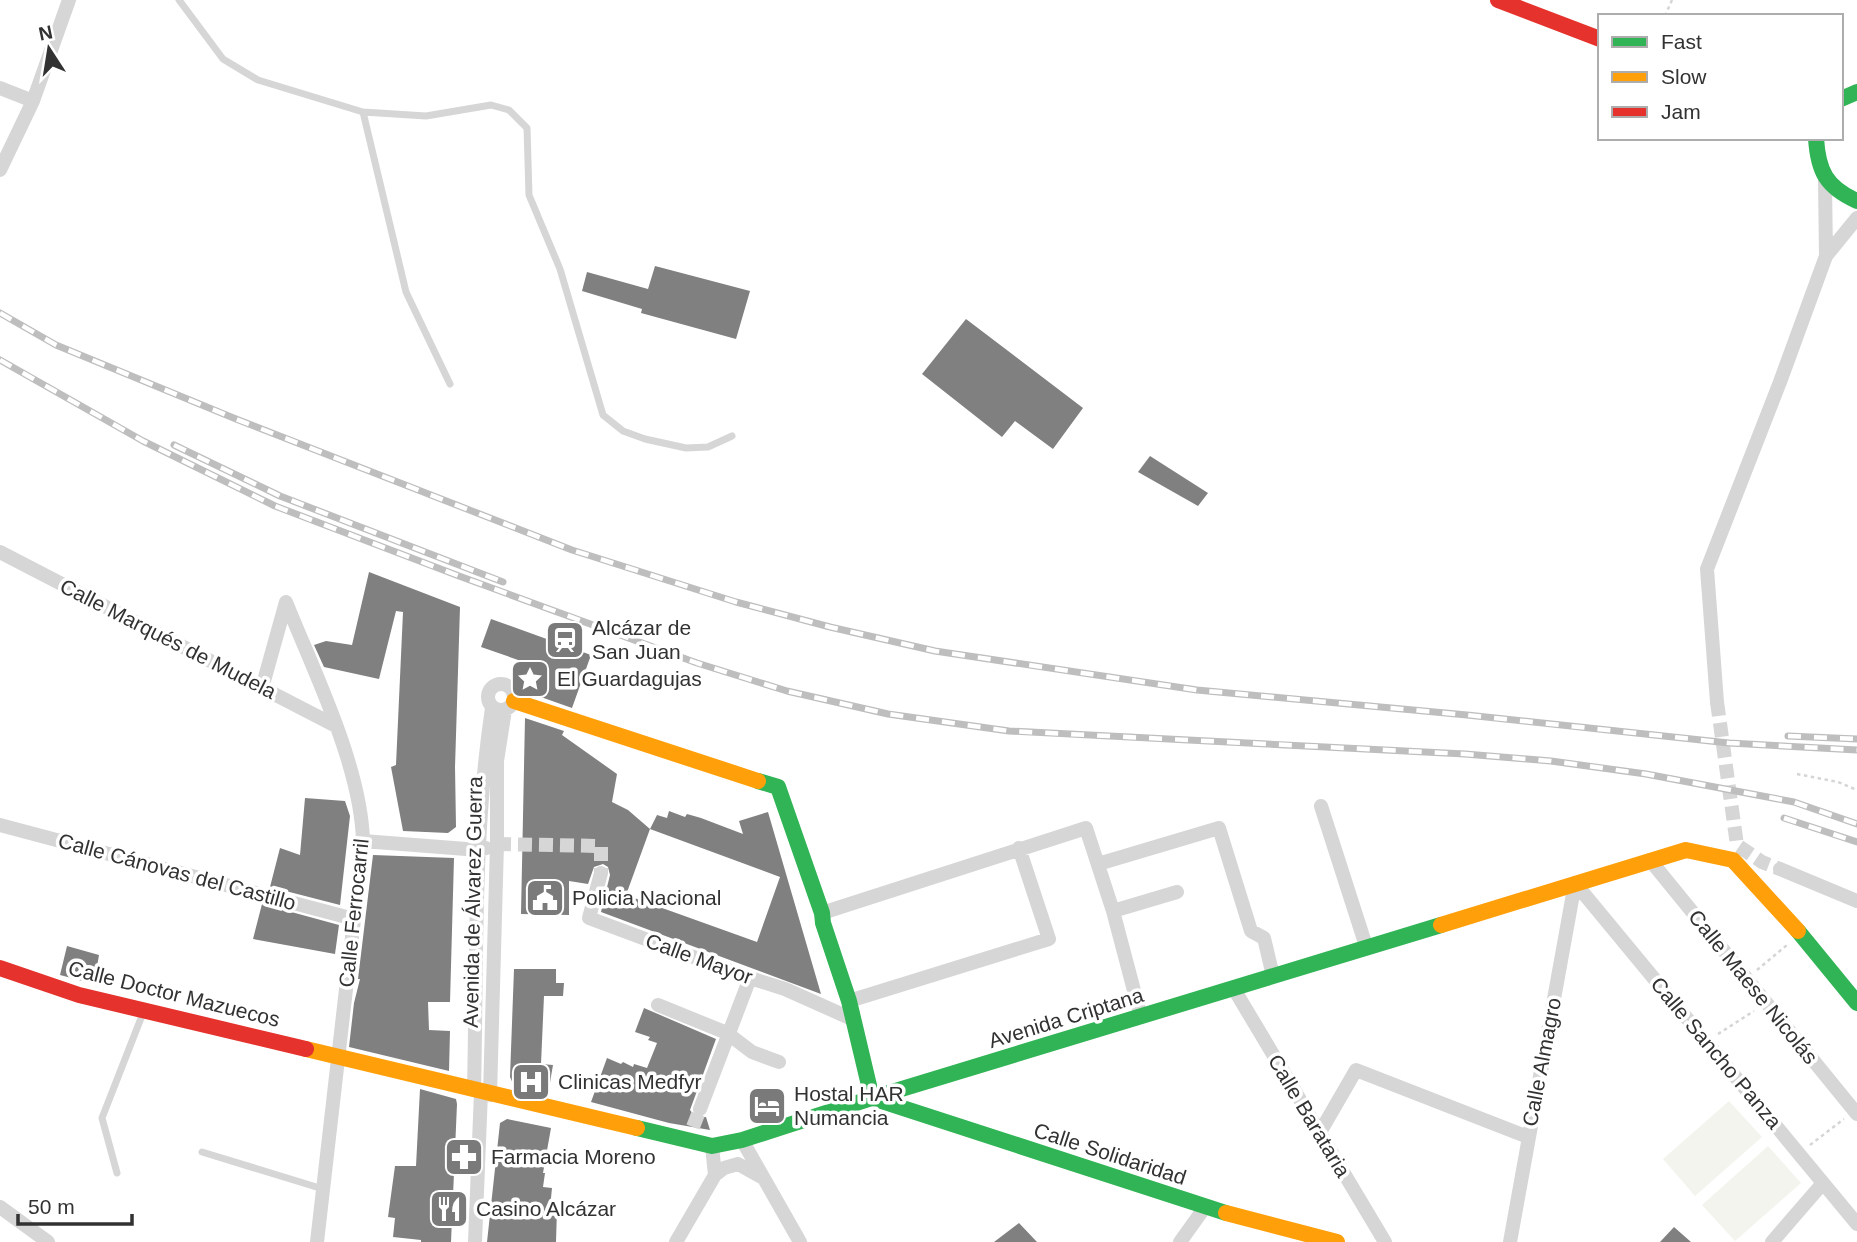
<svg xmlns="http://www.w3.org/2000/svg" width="1857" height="1242" font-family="Arial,sans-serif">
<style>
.green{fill:#f2f4ed}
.building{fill:#808080;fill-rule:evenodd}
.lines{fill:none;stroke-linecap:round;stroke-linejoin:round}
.street-tunnel{stroke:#d6d6d6;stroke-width:14;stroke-dasharray:14 7;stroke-linecap:butt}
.path{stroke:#d5d5d5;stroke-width:2.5;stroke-dasharray:3.5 3.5;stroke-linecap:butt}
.lane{stroke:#d6d6d6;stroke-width:7}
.street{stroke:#d6d6d6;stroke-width:14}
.fast{stroke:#30b455;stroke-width:16}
.slow{stroke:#ff9f0a;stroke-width:16}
.jam{stroke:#e5322d;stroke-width:16}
.rail-casing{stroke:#bebebe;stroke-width:7}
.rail{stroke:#fff;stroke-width:4.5;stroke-dasharray:13;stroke-linecap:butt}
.labels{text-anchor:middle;stroke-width:7;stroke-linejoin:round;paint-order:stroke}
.poi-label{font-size:21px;fill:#323232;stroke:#fff;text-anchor:start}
.street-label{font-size:21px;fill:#323232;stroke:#fff}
</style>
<rect width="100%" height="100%" fill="#fff"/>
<path class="green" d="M1729 1101 1762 1137 1695 1196 1663 1159Z
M1768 1146 1801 1183 1735 1241 1702 1205Z"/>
<path class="building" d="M655 266 750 291 736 339 641 313 642 309 582 291 587 272 648 289Z
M966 319 1083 408 1053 449 1015 421 1002 437 922 374Z
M1150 456 1208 493 1198 506 1138 472Z
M369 572 460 607 455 767 456 827 448 833 403 831 391 767 396 765 403 612 396 611 379 679 324 667 314 645 326 641 352 645Z
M491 619 591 655 572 708 538 696 547 670 481 647Z
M525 718 564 731 562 735 617 774 612 802 628 810 650 829 657 815 667 818 669 811 685 817 687 814 701 818 743 834 739 821 768 812 821 994 601 912 610 875 608 867 603 864 594 867 588 884 569 881V915L521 914ZM650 829 780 877 757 942 626 895Z
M305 798 345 801 350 816 340 905 270 887 280 848 300 855Z
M373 855 454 858 450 1002H428L429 1030 450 1031 449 1071 349 1047 354 1003 360 979H358Z
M262 904 339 925 335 954 253 939Z
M67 946 99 955 94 984 60 975Z
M514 969H556V983H564L563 996H544L541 1064 553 1065 548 1094 514 1086 510 1077Z
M644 1008 716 1039 690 1110 696 1118 706 1117 710 1130 669 1123 591 1102 607 1058 621 1064 623 1062 633 1067 634 1064 647 1068 657 1043 648 1040 650 1037 635 1032Z
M420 1089 456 1099 457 1104 451 1242H421V1240L393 1237 395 1218 388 1217 395 1166H416Z
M779 1092 784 1111 755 1120 750 1102Z
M507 1119 551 1128 543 1173H545L543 1187 552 1188 550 1208 557 1209 556 1242H487L500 1123Z
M1019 1223 1037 1242H994Z
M1674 1227 1691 1242H1660Z"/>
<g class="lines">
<path class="street-tunnel" d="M1717 702 1737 845 1762 862 1780 869
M497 844 601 846V873
M693 1127 700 1109"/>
<path class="path" d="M1665 16 1672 0
M1797 774 1838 782 1857 790
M1757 970 1787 945
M1718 1034 1754 1011
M1810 1145 1844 1119"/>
<path class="lane" d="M179 0 223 59 258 80 363 112 426 116 491 105 509 110 527 128 529 195 560 269 603 415 623 431 645 439 686 448 708 447 732 436
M363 112 406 292 450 384
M202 1152 323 1189
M117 1173 102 1118 143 1013"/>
<path class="street" d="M0 88 33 101
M0 170 33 101 69 0
M1825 180 1826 256
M0 552 336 726
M488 697a13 13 0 1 1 26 0a13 13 0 1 1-26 0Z
M262 688 286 602C314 672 361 766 363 841L317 1242
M1717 702 1707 569 1780 382 1826 256 1857 218
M1321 806 1366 946
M0 825 354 919
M363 841 479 850 486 848
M1650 860 1857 1114
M1098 864 1219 828 1251 931 1264 938 1273 976
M1780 869 1857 901
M601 873 589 918 750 978 785 989 852 1019
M1575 883 1857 1224
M1113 911 1177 892
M822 913 1086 828 1113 911 1141 1017
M1234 989 1385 1242
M849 1001 1049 939 1019 848
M658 1005 727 1033 752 1052 779 1062
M474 1090C477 963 473 834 492 708
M490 1095 497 844V761L505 710
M700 1109 750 978
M1319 1134 1356 1070 1528 1137
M742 1140 800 1242
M715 1175 724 1168 738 1164 763 1178
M0 1207 48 1242
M475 1242 481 1092
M676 1242 715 1175 712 1146
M1180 1242 1205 1207
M1510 1242 1575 883
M1772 1242 1823 1183"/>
<path class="fast" d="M1841 99 1857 92
M1816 138C1818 171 1826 187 1857 201
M758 781 778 787 822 913 823 923 849 1001 872 1098 1226 1213
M1798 931 1857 1003
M637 1128 712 1146 742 1140 872 1098 1441 925"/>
<path class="slow" d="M514 701 758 781
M1441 925 1686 850 1733 860 1798 931
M306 1049 637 1128
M1226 1213 1337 1242"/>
<path class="jam" d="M1498 0 1600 39
M0 968 79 995 306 1049"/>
<g class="rail-casing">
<path id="rail" d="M0 313 56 345 236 419 572 550 736 602 830 627 935 651 1197 690 1467 715 1729 743 1857 750
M0 360 143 441 275 506 459 576 697 663 787 691 888 714 1009 731 1465 754 1551 761 1646 774 1794 802 1857 824
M174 445 280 496 503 582
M1788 736 1857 739
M1784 818 1857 842"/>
</g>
<use href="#rail" class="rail"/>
</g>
<defs>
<g id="station-square" transform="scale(2.0125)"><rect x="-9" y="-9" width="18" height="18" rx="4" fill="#7a7a7a" stroke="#fff"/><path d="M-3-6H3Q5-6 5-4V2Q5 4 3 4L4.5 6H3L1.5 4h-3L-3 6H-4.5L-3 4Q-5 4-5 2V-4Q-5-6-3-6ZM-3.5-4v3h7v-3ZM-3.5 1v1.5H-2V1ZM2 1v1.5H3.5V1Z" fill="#fff"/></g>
<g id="sight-square" transform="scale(2.0125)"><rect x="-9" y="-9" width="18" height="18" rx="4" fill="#7a7a7a" stroke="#fff"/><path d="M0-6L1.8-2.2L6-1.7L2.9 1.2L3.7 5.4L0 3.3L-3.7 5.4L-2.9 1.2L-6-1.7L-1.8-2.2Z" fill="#fff"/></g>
<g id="civic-square" transform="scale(2.0125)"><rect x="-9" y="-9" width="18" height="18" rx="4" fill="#7a7a7a" stroke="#fff"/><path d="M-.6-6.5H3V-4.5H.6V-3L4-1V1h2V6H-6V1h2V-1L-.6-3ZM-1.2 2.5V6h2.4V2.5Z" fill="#fff"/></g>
<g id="hospital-square" transform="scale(2.0125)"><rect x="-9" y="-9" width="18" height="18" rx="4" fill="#7a7a7a" stroke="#fff"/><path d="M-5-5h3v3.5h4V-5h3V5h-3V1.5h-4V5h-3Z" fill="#fff"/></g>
<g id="hotel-square" transform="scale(2.0125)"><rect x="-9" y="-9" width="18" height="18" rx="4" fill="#7a7a7a" stroke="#fff"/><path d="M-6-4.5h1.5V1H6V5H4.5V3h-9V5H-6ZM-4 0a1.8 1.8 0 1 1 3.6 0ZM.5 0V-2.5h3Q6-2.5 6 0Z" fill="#fff"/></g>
<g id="pharmacy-square" transform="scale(2.0125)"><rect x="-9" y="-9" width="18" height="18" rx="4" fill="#7a7a7a" stroke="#fff"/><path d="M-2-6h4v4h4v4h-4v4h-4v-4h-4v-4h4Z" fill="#fff"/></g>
<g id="restaurant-square" transform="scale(2.0125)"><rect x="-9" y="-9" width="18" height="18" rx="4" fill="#7a7a7a" stroke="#fff"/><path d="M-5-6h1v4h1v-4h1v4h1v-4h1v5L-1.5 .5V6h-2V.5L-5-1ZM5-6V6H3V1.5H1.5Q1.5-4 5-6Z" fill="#fff"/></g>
</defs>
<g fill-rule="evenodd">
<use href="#station-square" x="565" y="640"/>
<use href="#sight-square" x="530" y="679"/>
<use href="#civic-square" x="545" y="898"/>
<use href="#hospital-square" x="531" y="1082"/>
<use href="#hotel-square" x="767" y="1106"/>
<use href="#pharmacy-square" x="464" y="1157"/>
<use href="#restaurant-square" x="449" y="1209"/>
</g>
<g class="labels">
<g class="poi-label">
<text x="592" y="635">Alcázar de<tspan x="592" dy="24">San Juan</tspan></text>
<text x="557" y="686">El Guardagujas</text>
<text x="572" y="905">Policia Nacional</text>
<text x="558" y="1089">Clinicas Medfyr</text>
<text x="794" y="1101">Hostal HAR<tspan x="794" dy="24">Numancia</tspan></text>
<text x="491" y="1164">Farmacia Moreno</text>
<text x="476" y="1216">Casino Alcázar</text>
</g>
<g class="street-label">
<text transform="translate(168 639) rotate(27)" y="7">Calle Marqués de Mudela</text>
<text transform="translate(177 872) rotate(15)" y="7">Calle Cánovas del Castillo</text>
<text transform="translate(473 902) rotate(-89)" y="7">Avenida de Álvarez Guerra</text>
<text transform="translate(354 913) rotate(-84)" y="7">Calle Ferrocarril</text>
<text transform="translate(699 959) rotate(20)" y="7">Calle Mayor</text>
<text transform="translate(1753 987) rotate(51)" y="7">Calle Maese Nicolás</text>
<text transform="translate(174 994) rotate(14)" y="7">Calle Doctor Mazuecos</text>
<text transform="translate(1066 1018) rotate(-17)" y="7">Avenida Criptana</text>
<text transform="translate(1716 1053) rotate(50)" y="7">Calle Sancho Panza</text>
<text transform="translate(1542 1062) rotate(-79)" y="7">Calle Almagro</text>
<text transform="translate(1309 1116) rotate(59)" y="7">Calle Barataria</text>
<text transform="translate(1110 1154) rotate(18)" y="7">Calle Solidaridad</text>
</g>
</g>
<rect x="1598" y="14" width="245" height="126" fill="#ffffff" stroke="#adadad" stroke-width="2"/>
<rect x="1612" y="37" width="35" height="10" fill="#30b455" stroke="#adadad" stroke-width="2"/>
<text x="1661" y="49" font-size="21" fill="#323232">Fast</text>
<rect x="1612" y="72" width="35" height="10" fill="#ff9f0a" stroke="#adadad" stroke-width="2"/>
<text x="1661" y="84" font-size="21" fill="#323232">Slow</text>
<rect x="1612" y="107" width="35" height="10" fill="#e5322d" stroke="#adadad" stroke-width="2"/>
<text x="1661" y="119" font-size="21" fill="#323232">Jam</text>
<g transform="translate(49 49) rotate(348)" stroke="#ffffff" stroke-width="5" paint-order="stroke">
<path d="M0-5L12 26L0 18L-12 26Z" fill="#323232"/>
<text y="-10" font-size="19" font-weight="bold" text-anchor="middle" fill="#323232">N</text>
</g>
<path d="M18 1214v10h114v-10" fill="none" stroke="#323232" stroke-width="3.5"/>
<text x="28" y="1214" font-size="21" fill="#323232" stroke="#ffffff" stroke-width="5" paint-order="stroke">50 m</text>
</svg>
